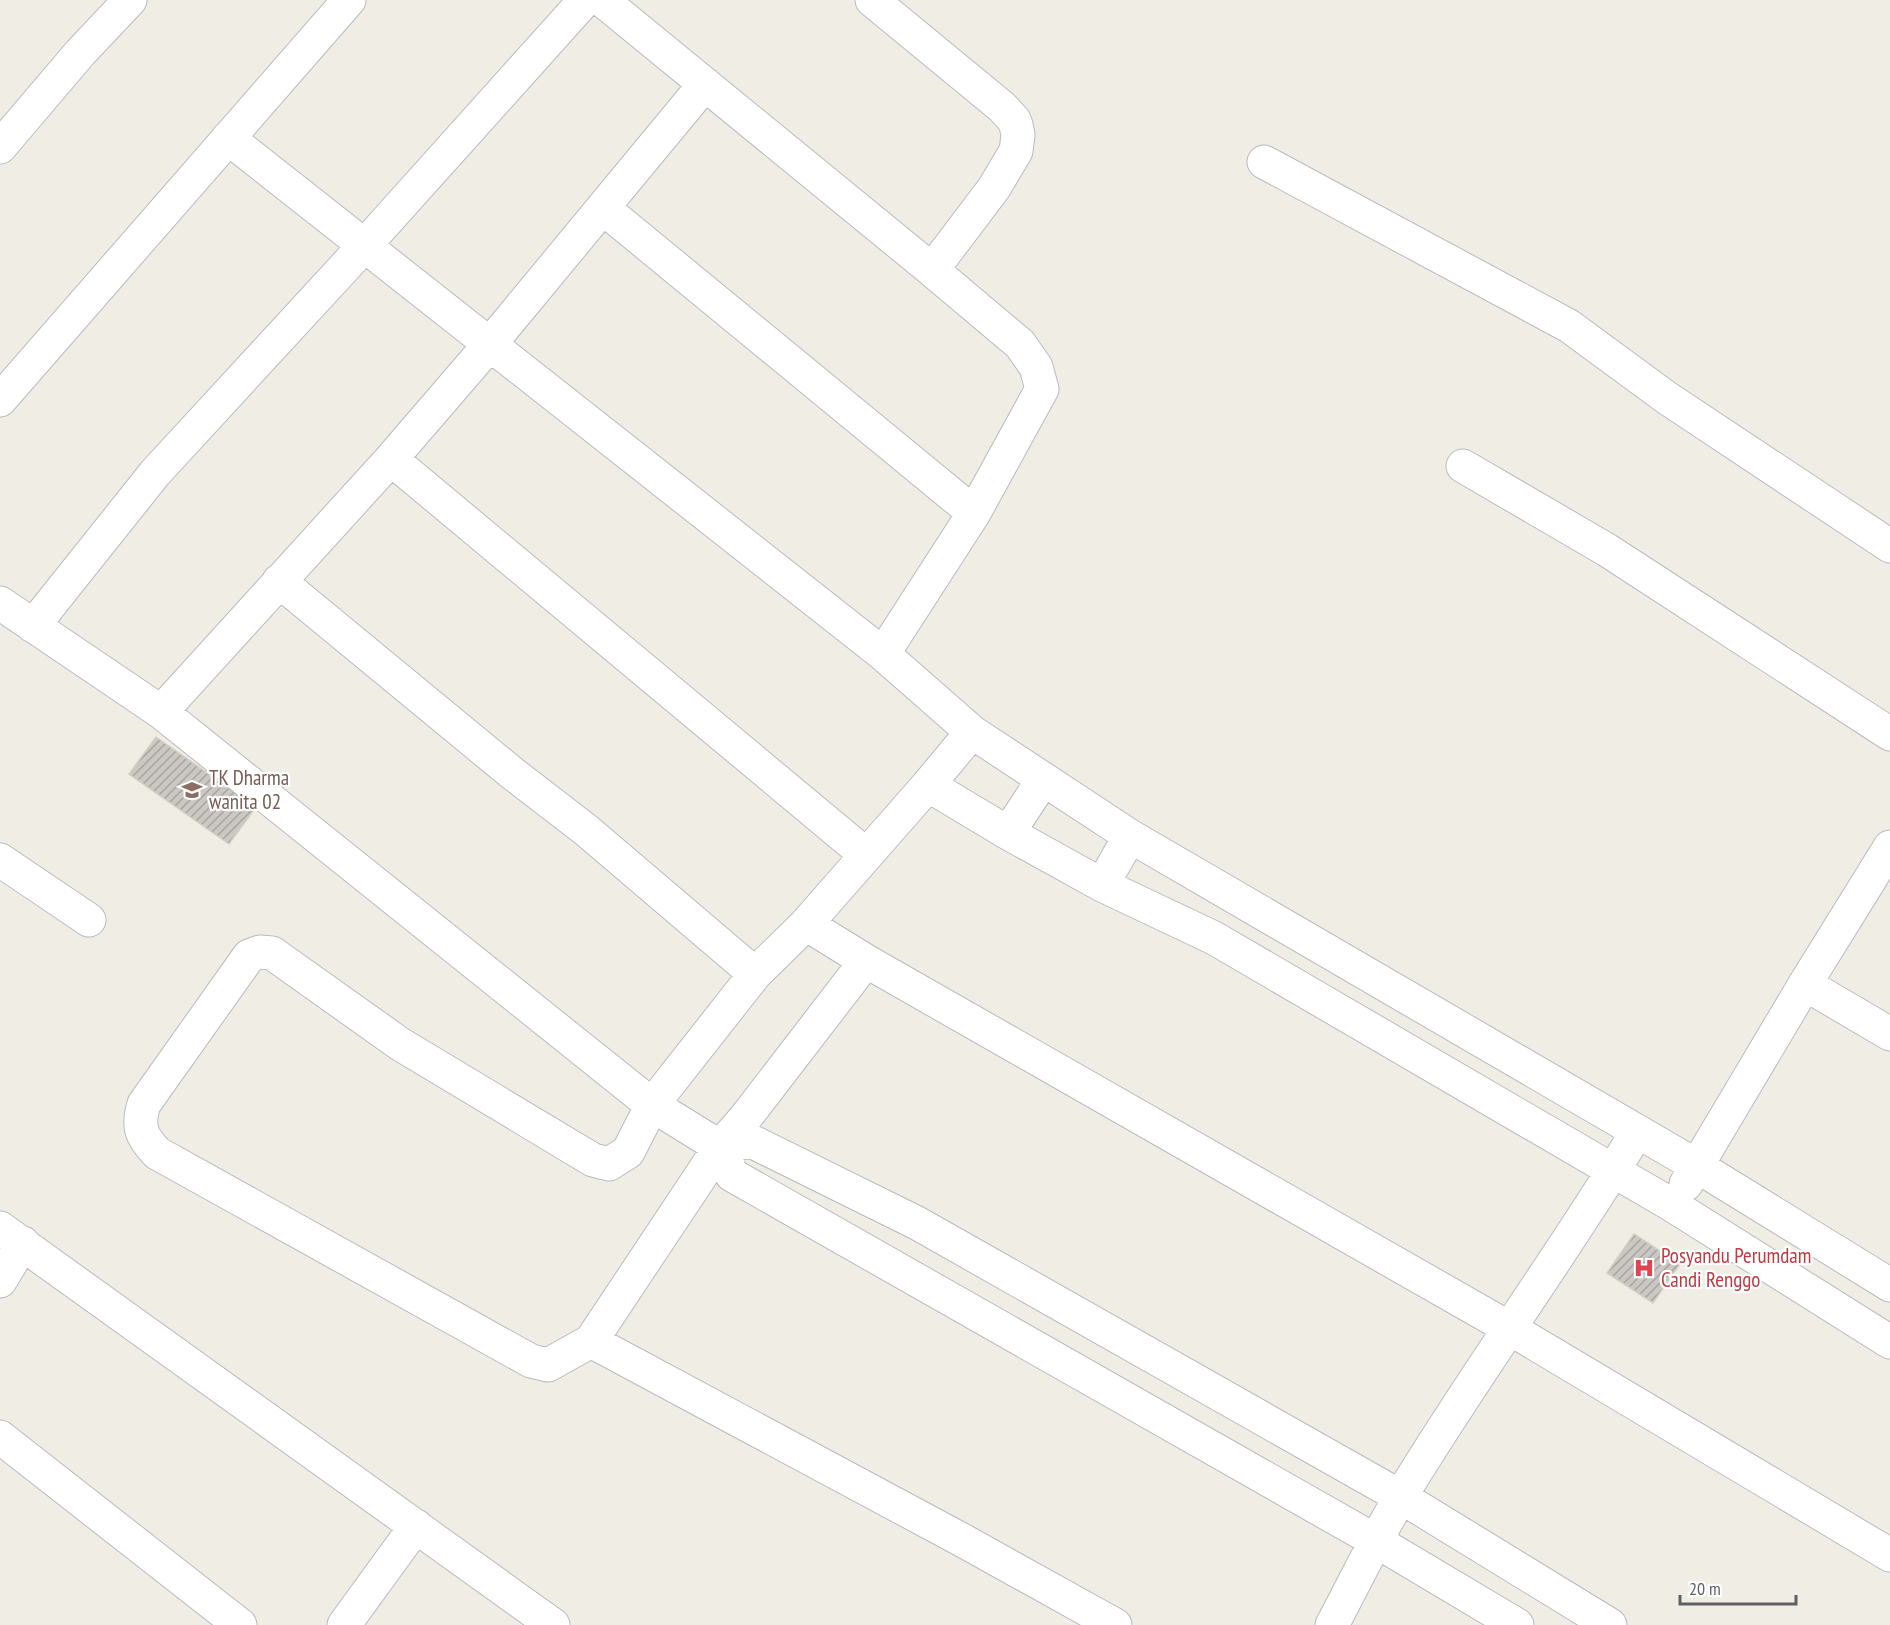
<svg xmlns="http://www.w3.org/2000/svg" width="1890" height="1625" font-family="'PT Sans Narrow',sans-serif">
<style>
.building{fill:url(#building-hatch);stroke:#d5cec3;stroke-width:1.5}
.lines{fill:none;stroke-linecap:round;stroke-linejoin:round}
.minor-casing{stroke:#b7bbbf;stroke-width:35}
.minor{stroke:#fff;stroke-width:33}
.labels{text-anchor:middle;stroke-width:4.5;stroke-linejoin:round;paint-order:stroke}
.education-label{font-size:21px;fill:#785e54;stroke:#fff;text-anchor:start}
.health-label{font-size:21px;fill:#be3a42;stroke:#fff;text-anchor:start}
</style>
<defs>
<pattern id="building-hatch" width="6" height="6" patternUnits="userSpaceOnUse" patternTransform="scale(1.5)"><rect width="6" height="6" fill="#cbc7c2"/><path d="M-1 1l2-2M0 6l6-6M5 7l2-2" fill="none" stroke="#a8a5a1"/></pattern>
</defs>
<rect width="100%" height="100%" fill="#f0ede5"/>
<path class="building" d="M156 737 256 807 229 844 129 774Z
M1634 1234 1680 1264 1653 1303 1607 1273Z"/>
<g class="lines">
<g class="minor-casing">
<path id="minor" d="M602 0 932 270 994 188 1016 151 1018 135 1016 125 1014 120 1002 107 872 0
M228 138 883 654 972 732 1130 836 1697 1166 1890 1285
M0 147 80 53 130 0
M1264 162 1569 326 1667 398 1890 546
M603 208 974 513
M0 400 349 0
M391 459 865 854
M1463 466 1607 550 1890 734
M279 581 512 773 586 830 755 974
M0 603 161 712 652 1105 755 974 806 924 928 785 972 732
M33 626 155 473 365 245 585 0
M883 654 974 513 1042 389 1036 367 1020 344 932 270
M161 712 391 459 490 344 705 84
M928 785 1008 833 1102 885 1214 938 1672 1205 1890 1342
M1008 833 1043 780
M0 860 89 920
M1102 885 1130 836
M806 924 866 961 1509 1328 1890 1555
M866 961 746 1117 720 1147 591 1341 548 1365 531 1361 157 1153C141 1136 137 1127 144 1104L249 956 260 952 272 953 400 1044 593 1160 609 1164 628 1152 652 1105 720 1147 732 1175 1376 1541 1517 1625
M1805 984 1890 1034
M720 1147 751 1141 917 1223 1401 1497 1610 1625
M1686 1184 1805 984 1890 847
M0 1228 553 1625
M0 1281 23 1243
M591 1341 962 1540 1115 1625
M0 1437 240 1625
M344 1625 416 1526
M1332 1625C1355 1582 1376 1538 1401 1496 1476 1372 1562 1256 1637 1132"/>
</g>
<use href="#minor" class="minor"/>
</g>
<defs>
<g id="school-bare" transform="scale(1.62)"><path d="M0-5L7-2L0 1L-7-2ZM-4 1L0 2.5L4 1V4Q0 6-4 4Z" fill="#8d6e63" stroke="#fff" stroke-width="2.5" paint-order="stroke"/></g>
<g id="hospital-bare" transform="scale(1.62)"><path d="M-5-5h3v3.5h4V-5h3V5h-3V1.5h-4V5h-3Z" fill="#e0444e" stroke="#fff" stroke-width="2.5" paint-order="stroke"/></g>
</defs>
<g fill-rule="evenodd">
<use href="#school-bare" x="192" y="790"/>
<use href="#hospital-bare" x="1644" y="1268"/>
</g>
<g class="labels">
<g class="education-label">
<text x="209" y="785">TK Dharma<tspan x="209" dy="24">wanita 02</tspan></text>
</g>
<g class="health-label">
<text x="1661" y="1263">Posyandu Perumdam<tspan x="1661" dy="24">Candi Renggo</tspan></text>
</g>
</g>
<path d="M1680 1595v9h116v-9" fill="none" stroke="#5d6166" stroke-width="3"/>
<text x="1689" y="1595" font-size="18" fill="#5d6166" stroke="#ffffff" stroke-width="4.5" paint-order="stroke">20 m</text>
</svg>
